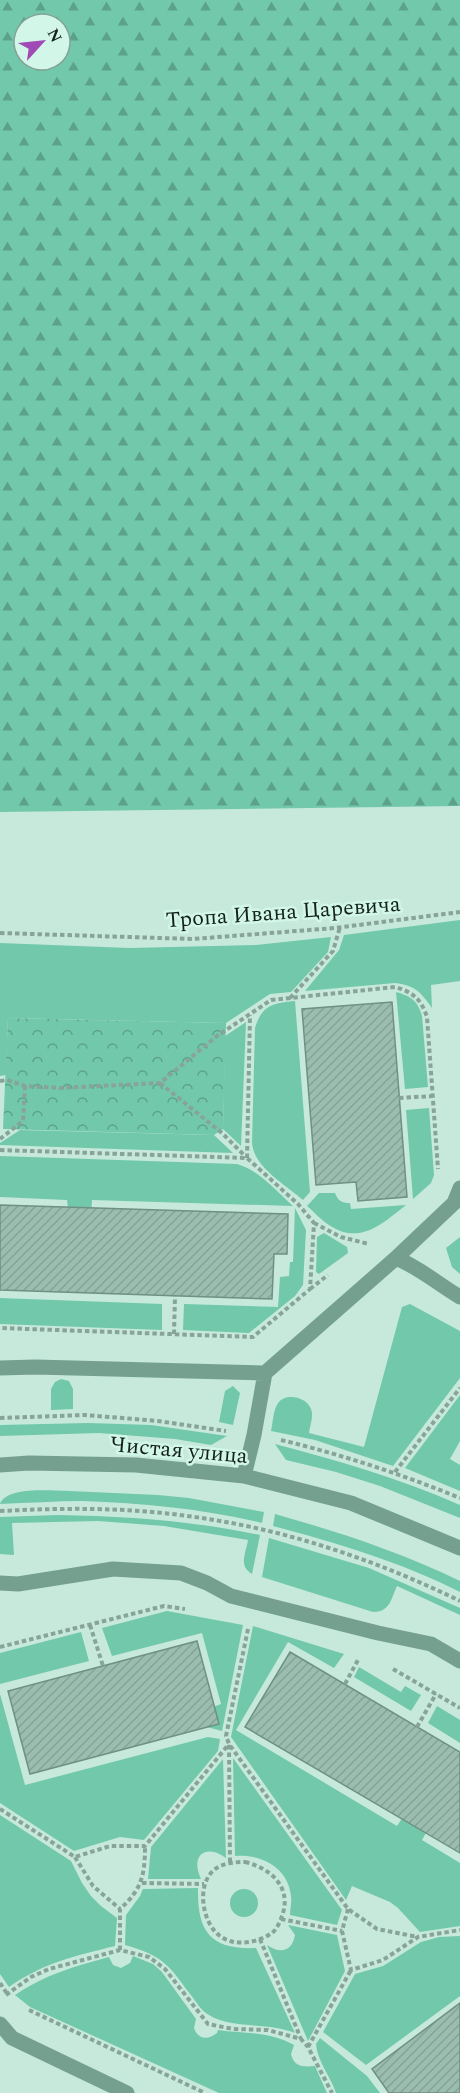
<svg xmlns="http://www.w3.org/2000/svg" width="460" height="2093" font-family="Spectral,serif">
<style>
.green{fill:#72c8ab}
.forest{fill:url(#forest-firs);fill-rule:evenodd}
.park{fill:url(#park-crowns)}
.building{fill:url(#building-hatch);stroke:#6f9083;stroke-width:1.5}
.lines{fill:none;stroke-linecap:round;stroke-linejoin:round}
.path{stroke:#88a499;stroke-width:4;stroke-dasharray:4.5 3;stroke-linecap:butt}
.minor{stroke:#75a090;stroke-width:15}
.labels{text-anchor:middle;stroke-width:5;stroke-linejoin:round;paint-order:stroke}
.street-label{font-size:22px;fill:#14211d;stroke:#d2f7e8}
</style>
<defs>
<pattern id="forest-firs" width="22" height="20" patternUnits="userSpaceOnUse" patternTransform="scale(1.5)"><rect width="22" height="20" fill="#72c8ab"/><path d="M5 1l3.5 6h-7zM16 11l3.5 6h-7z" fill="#5ca28b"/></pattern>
<pattern id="park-crowns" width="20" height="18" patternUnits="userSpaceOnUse" patternTransform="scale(1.5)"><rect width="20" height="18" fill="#72c8ab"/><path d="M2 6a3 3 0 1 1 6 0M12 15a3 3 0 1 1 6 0" fill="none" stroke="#5ca28b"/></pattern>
<pattern id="building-hatch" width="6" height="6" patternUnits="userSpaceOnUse" patternTransform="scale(1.5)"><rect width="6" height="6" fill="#9abdaf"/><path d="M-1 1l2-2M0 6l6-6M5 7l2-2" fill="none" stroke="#84a296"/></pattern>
</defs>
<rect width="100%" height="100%" fill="#c6e9db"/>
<path class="green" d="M460 920V981L431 985 432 1008C421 992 414 985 395 983L305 991 339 950 344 935Z
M331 937 328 952 291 992 270 994 226 1023 8 1018 6 1075 0 1076V943L130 948 256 945Z
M396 992C411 996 418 1001 422 1016L428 1087 405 1089Z
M295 1001 310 1192 303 1200C285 1184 253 1167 252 1142L255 1028C262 1005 273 1003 295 1001Z
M246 1022 241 1146 223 1129 225 1036Z
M429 1108 434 1175 431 1183 413 1199 406 1110Z
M20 1130 214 1135 233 1153 0 1145V1143Z
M0 1156 237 1164C259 1170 276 1191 293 1206L92 1200 91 1219 69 1217 67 1200 0 1197Z
M319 1193H335C338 1201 342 1203 350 1203L351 1209 406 1205C383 1223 360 1246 329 1225 321 1220 314 1212 307 1206Z
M295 1208 306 1230 303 1285 295 1296 249 1333 183 1330 184 1304 278 1307 280 1277 289 1276 290 1262H293Z
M324 1233 347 1247 348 1253 319 1274 316 1272 317 1237Z
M460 1237V1274L452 1267 446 1248Z
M0 1298 162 1304V1330L0 1324Z
M410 1304 460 1331V1378L393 1466 315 1440 271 1431C273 1423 273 1410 278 1403 286 1392 307 1397 311 1409 314 1416 310 1425 309 1433L364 1447 402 1307Z
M61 1379 69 1381 73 1389V1409L51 1410V1389L55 1382Z
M233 1386 240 1393 233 1425 219 1422 225 1391Z
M460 1395V1441L450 1459 460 1465V1491L405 1468Z
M88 1423 151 1425 227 1436 211 1445 175 1439 99 1433 0 1436V1425Z
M275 1444C337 1460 401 1479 460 1505V1518L380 1486 336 1472 286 1460Z
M69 1491 158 1495 189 1498 264 1512 262 1523C204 1509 143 1503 83 1501 56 1501 28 1503 0 1504 7 1486 52 1491 69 1491Z
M275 1514C339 1532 400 1552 460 1581V1592C401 1562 337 1543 273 1526Z
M58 1515C126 1516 193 1521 260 1535L252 1574C238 1566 246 1553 248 1540L164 1526 98 1521 12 1523 14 1555 0 1554V1517Z
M269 1538 369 1568 460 1608V1615L397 1586C391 1599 390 1612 373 1612L262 1577Z
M167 1611 243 1625 222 1731 207 1727 202 1711 221 1704 202 1633 112 1656 102 1628Z
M253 1626 344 1654 334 1668 288 1642 236 1730 397 1826 408 1809 431 1824 422 1840 460 1863V1926L420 1932 398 1908 390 1902 352 1886 346 1900 231 1737Z
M81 1632 89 1661 0 1684V1653Z
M359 1667 401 1692 405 1686 421 1695 411 1711 354 1677Z
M0 1694 25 1785 208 1737 220 1739 218 1751 144 1840 120 1837 74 1851 0 1803Z
M437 1706 460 1720V1743L428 1723Z
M233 1758 342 1910 337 1925 290 1915C290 1909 292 1902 291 1896 288 1867 261 1854 235 1856Z
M223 1759 226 1858C205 1843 190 1856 201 1879H148L151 1847Z
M0 1815 71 1861 82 1883 91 1896 101 1906 117 1918 115 1946C75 1956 43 1963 9 1987L0 1974Z
M198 1888C197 1932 211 1950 256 1948L295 2033C268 2022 231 2029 209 2015 201 2011 196 2001 190 1994 168 1964 163 1956 125 1945L126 1915 140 1896 143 1889Z
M230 1903a14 14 0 1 1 28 0a14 14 0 1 1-28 0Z
M288 1925 337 1935 345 1971 308 2041 267 1945C280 1954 292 1952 295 1935Z
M460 1936V1996L366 2065 323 2032 355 1974 383 1966 421 1942 439 1937Z
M133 1956 153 1964 162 1972 196 2019 194 2028C198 2040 208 2040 217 2033L218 2030C245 2034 270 2031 294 2045L291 2054C294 2067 303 2067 315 2066L327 2093H219L30 2007 15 1995C44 1975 75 1966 109 1957L113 1965 121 1968 130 1963Z
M320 2038 367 2076 380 2093H336C331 2077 317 2061 316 2044Z"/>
<path class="forest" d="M0 0H460V806L0 812ZM24 24H60V60H24Z"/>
<path class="park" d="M8 1018 226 1023 223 1129 214 1135 3 1129Z"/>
<path class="building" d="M392 1002 407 1197 358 1201 356 1182 316 1185 302 1009Z
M0 1205 288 1214 287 1254H274L272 1299 0 1290Z
M197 1641 219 1724 30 1774 8 1691Z
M290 1652 460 1752V1853L245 1727Z
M460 2003V2093H389L372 2069Z"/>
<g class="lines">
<path class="path" d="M0 933 193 939 335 928 460 912
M290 998 333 951 340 927
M0 1081 7 1080 25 1086 61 1088 160 1083 217 1036 271 1000 395 987C413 992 421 999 427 1017L438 1169
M160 1083 222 1133 246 1157
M399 1098 433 1096
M0 1139 23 1121 25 1086
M0 1150 247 1158 298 1204 314 1223 310 1289 253 1337 0 1328
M247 1158 250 1015
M314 1223 341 1237 369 1244
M310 1289 328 1275
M174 1334 175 1296
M0 1418 85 1415 158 1421 226 1431
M281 1440C343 1455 401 1474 460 1498
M395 1472 460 1388
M0 1511C62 1508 125 1507 187 1516 282 1528 374 1559 460 1601
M90 1625 103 1666
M248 1629 226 1736 229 1744 348 1909 377 1929 418 1937
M0 1647 164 1606 185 1609
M393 1669 460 1708
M345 1684 359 1658
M417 1727 436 1694
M229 1745 230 1863
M0 1809 75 1857 110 1846H145L229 1744
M75 1857 93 1886 120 1909
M245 1862C269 1868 291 1885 283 1913 281 1920 277 1929 272 1933 257 1943 235 1947 220 1936 202 1923 196 1885 214 1870 222 1863 235 1862 245 1862Z
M142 1883 204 1884
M348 1909 342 1931 351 1970 383 1960 418 1937 460 1930
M281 1919 342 1931
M260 1939 301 2039
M120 1950V1909C142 1889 145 1875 145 1846
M0 1983 8 1995
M6 1995 31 1977 49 1969 120 1950 149 1957 165 1969 208 2024 233 2029 268 2030 301 2039 308 2047 332 2093
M29 2010 205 2093
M308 2047 351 1970"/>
<path class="minor" d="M396 1258C420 1268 438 1284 460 1297
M0 1368 35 1367 265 1373
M0 1465 29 1463 136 1465 244 1476 351 1503 460 1548
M244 1476 254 1435 265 1373 396 1258 454 1203 460 1188
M0 1583 18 1584 113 1569 181 1573 207 1583 231 1596 378 1633 431 1644 460 1661
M0 2024 12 2038 127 2093"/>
</g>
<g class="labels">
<g class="street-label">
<text transform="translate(283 911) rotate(-4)" y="8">Тропа Ивана Царевича</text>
<text transform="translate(179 1449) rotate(5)" y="8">Чистая улица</text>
</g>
</g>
<g transform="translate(42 42) rotate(63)"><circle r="28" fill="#d2f7e8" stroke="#86a197" stroke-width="1.5"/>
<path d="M0-4.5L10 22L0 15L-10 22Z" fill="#a149b5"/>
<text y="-9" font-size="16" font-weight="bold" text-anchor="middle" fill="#14211d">N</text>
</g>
</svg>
